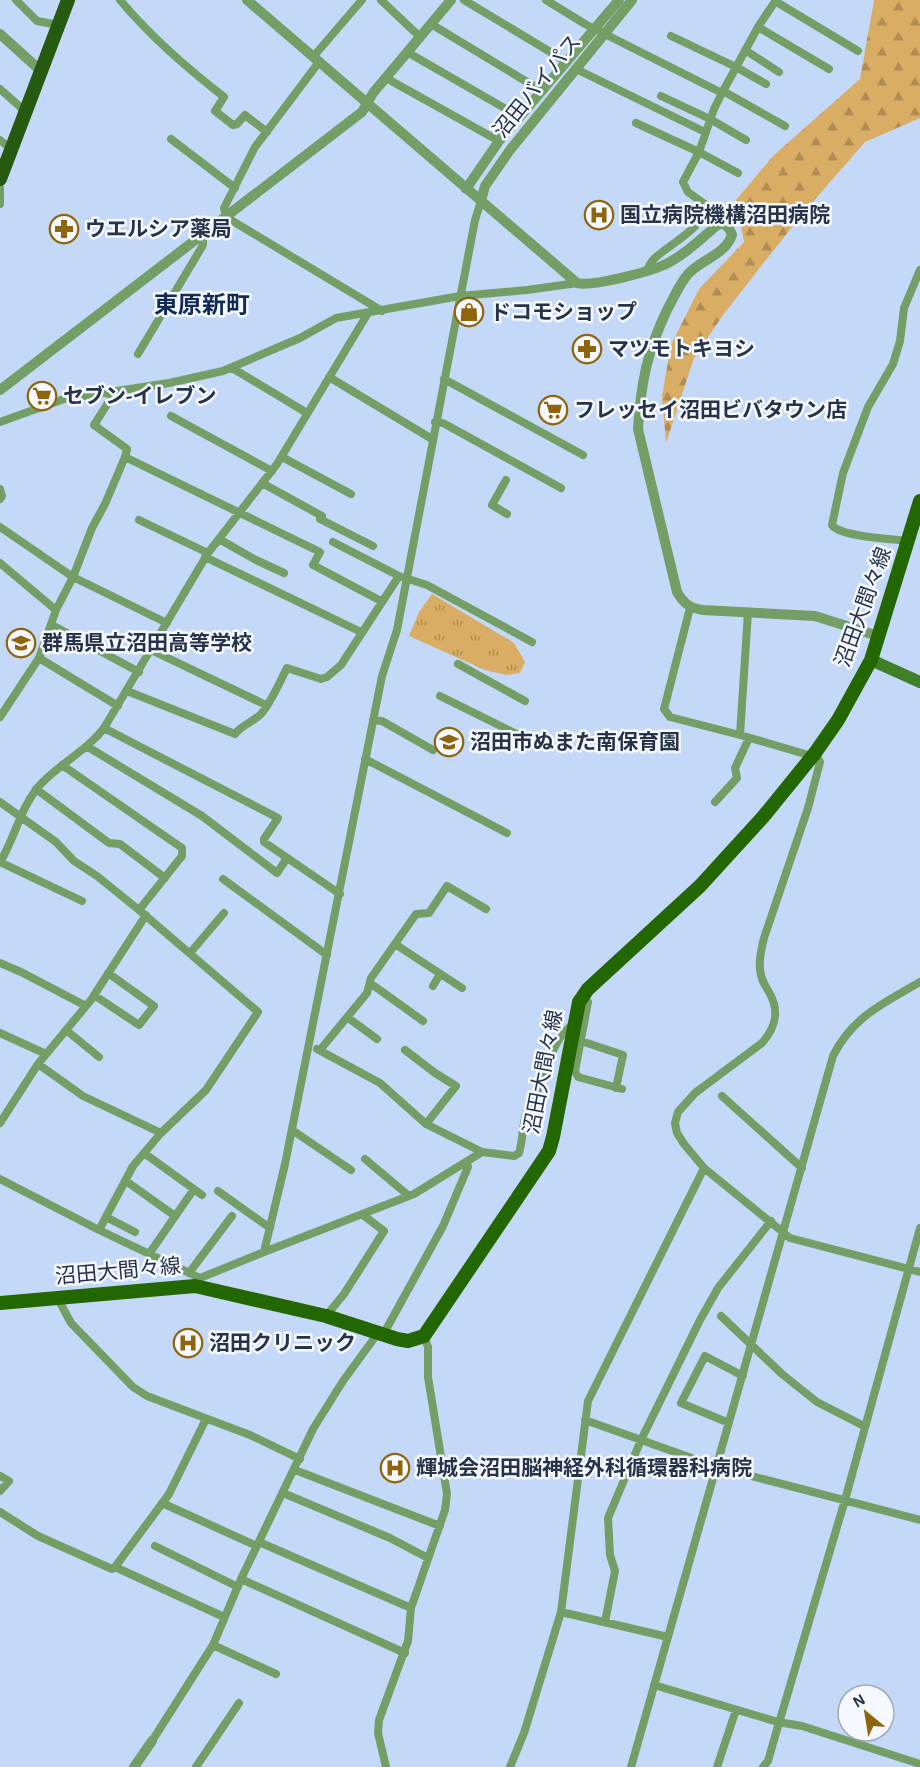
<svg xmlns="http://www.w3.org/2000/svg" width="920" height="1767" font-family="'Alegreya Sans','Noto Sans JP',sans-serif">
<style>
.grass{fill:url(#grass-tufts)}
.forest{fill:url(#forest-firs)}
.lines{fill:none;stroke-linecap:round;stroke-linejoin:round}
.minor{stroke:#739e66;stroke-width:8}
.tertiary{stroke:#739e66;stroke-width:10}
.secondary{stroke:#3e8127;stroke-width:12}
.primary{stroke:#236702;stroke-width:14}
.trunk{stroke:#265a10;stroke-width:14}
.labels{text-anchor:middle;stroke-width:5;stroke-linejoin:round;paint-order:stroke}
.street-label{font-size:21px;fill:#263348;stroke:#f5f8fe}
.poi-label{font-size:21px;font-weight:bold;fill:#263348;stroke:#f5f8fe;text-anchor:start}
.quarter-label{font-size:24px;font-weight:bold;fill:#102b55;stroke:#f5f8fe}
</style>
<defs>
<pattern id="grass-tufts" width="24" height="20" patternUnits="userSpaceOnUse" patternTransform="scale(1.5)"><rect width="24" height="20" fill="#daad64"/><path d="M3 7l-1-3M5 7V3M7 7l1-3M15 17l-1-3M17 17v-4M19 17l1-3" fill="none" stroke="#b18d54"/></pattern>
<pattern id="forest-firs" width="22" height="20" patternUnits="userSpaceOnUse" patternTransform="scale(1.5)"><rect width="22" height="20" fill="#daad64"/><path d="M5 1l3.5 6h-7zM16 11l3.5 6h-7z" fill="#b18d54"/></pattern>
</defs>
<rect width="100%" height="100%" fill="#c4d8f8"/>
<path class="grass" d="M432 594 514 643 525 662 520 673 506 675 485 670 409 636 419 612Z"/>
<path class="forest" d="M874 0H920V118L865 142 804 212 762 265 723 315 694 358 666 443 662 396 671 345 699 289 744 242 736 200 774 155 860 79Z"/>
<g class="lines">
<path class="minor" d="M16 0 37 21 59 25
M120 0C151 37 186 67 224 97L215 111 233 125 237 124 245 115 267 132
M381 0 420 37
M464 0 567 62
M546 0 585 24 722 93
M775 1 858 51
M431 24 542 91
M758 27 829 69
M671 36 736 67 766 84
M745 50 779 72
M407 52 520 117
M313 57 362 0
M319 62 255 147 224 208 226 217 382 311
M576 69 705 132
M386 78 499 141
M0 89 27 113
M723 91 785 126
M661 96 710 119 746 140
M636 123 699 152 738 173
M171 139 235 188
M0 140 11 149
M0 188V204
M647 270C649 266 651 261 655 258 668 245 707 226 706 205L688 192 683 182 699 152 714 109 722 93 758 27 776 0
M138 354 203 245V234
M232 368 307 413
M329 377 432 439
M444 379 583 455
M171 416 272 471
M0 422 64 399 169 383 223 371 300 338 336 318 460 296 527 290 577 283
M435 422 443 423 561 488
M125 457 320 552 313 565 381 601
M282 457 351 494
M506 480 492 505 507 514
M262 483 322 516 320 519 373 546
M0 489 2 496 0 499
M139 520 208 553
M0 527 73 577 167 623
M219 539 256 560 284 573
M909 541C893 539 840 537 832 525L843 473 868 407 893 364 900 341 904 308 920 270
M333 542 399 576
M205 557 361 632
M0 563 56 610
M690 608 664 709 670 717 740 735
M748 612 740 735 812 756
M52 625 139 672
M151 650 266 705
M39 658 118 706
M458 664 525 701
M127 691 235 734C242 725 253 722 261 714 272 701 279 683 287 668L321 679 327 677 341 665 399 576 427 585 532 642
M440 696 525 738
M0 717 39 658 56 610 73 577 92 528 105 504 125 457 127 449 94 425 115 392
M373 720 382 721 433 750
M104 728 278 818 264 839V842L340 894
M88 747 202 816 277 873 287 858
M815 753 820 762 808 808 764 938C761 951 758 963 761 975 762 981 766 987 769 992 780 1011 776 1027 762 1043L695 1093 678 1112 675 1123 677 1133 684 1144 704 1168 790 1238 920 1272
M365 759 507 833
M62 765 182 848V856L139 910
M36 789 109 843 120 844 165 878
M0 802 56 842 74 861 97 876 139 910 258 1012 206 1090 161 1133 133 1166 99 1230
M715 802 737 778 735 768 749 738
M0 862C15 838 19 811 38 787 58 764 86 752 104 728L208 553 277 464 368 313
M0 862 82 901
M223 879 327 955
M395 944 462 988
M190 953 224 913
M0 963 21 972 86 1006
M370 983 423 1021
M433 986 440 974
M94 995 139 1025 154 1006 108 973
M582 998 588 1002 575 1071 578 1077 622 1089
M347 1017 377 1039
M66 1030 99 1057
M0 1033 46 1054
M581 1041 623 1055 616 1088
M317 1049 380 1083 426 1124 482 1152
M320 1050 367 993 371 978 416 914 429 913 447 886 486 909
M405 1050 435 1073 456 1086 426 1124
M38 1064 83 1096 161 1133
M722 1096 802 1168
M0 1123 38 1064 91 1000 146 915
M292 1130 351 1170
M144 1153 202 1195
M365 1159 409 1196
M0 1179 99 1230 200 1278
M126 1181 175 1216
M218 1191 270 1228
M106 1217 135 1232
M264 1252 414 1194 482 1152 514 1156 519 1153C523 1140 522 1127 526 1115 528 1108 533 1101 536 1094 544 1075 555 1033 574 1024
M149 1254 194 1189
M189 1273 232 1216
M195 1286 200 1278 264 1252 285 1164 382 676 397 630 475 220 481 201
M57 1297 71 1323 133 1387 147 1396 250 1435 300 1459
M326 1316 344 1294 384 1231 363 1215
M721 1316 782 1374 817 1402 864 1426
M383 1335 443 1226 468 1167 467 1163
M585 1420 717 1467 920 1520
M729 1423 681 1403 705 1356 743 1376
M295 1470 440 1526
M0 1476 9 1481 0 1491
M283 1493 390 1538 428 1558
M162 1503 257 1546
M0 1512 38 1536 112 1569 115 1567 224 1617
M259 1542 411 1608
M155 1546 238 1587
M115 1567 169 1494 206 1419
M241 1579 405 1653
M561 1612 668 1637
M605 1622 615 1571 610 1555 608 1518 641 1440 700 1320 718 1288 771 1221
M213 1645 276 1674
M654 1685 778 1722 802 1726 920 1764
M152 1741 213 1645 241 1579 313 1429 343 1381 378 1333
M196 1767 239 1703
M386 1767 378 1733 379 1720 408 1641 411 1608 445 1510 447 1494 428 1377V1347L424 1336
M510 1767 524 1733 561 1612 588 1401 704 1168
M631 1767 833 1056C852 1017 884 1003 920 982
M717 1767 736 1710
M763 1767 768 1761 776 1733 845 1500 920 1228"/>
<path class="tertiary" d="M247 0 577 283C592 287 648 272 664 265 683 256 700 240 716 226L722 223 729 228 732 235C725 255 702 259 688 274 679 285 674 297 667 310 647 352 641 382 638 429L677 592C684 604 690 608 703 610L815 616 878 636
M0 34 41 71
M466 189 499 141 619 0
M481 201 485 186 510 150 632 0
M0 390 362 112 373 93 451 0
M134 1767 152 1741"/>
<path class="secondary" d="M871 660 920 682"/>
<path class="primary" d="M0 1303 195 1286 326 1316 397 1339 408 1341 424 1336 549 1151 553 1137 579 1002 588 989 700 886 763 817 815 753 838 720 871 660 920 501"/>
<path class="trunk" d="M0 179 68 0"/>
</g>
<defs>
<g id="hospital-ring" transform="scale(1.5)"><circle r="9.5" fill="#f5f8fe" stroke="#8f650c" stroke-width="1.5"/><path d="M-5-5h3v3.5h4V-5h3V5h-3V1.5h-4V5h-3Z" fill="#8f650c"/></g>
<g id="pharmacy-ring" transform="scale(1.5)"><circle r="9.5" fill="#f5f8fe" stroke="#8f650c" stroke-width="1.5"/><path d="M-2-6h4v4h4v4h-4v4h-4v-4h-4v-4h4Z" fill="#8f650c"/></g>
<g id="shop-ring" transform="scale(1.5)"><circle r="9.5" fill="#f5f8fe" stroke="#8f650c" stroke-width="1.5"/><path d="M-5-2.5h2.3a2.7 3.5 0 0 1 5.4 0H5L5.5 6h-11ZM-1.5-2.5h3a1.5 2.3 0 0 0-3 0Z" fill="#8f650c"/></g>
<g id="supermarket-ring" transform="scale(1.5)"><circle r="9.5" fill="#f5f8fe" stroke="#8f650c" stroke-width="1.5"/><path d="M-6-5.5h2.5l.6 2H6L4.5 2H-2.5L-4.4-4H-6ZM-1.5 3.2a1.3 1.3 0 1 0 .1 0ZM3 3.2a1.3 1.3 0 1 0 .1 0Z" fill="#8f650c"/></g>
<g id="school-ring" transform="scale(1.5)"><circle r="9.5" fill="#f5f8fe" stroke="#8f650c" stroke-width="1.5"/><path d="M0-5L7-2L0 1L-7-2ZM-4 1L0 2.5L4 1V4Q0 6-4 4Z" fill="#8f650c"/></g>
</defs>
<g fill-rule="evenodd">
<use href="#hospital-ring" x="599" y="215"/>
<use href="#pharmacy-ring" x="64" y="229"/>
<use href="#shop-ring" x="469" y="312"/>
<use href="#pharmacy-ring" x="587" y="349"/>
<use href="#supermarket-ring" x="42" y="396"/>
<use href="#supermarket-ring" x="553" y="410"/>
<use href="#school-ring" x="21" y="643"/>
<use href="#school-ring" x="449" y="742"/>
<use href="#hospital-ring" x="188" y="1343"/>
<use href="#hospital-ring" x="395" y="1468"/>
</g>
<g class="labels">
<g class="street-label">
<text transform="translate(537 86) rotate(-51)" y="7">沼田バイパス</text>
<text transform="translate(863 607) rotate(-70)" y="7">沼田大間々線</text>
<text transform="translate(543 1072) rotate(-79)" y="7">沼田大間々線</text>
<text transform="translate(118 1271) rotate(-5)" y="7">沼田大間々線</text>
</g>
<g class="poi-label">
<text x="620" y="222">国立病院機構沼田病院</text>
<text x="85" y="236">ウエルシア薬局</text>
<text x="490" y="319">ドコモショップ</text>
<text x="608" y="356">マツモトキヨシ</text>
<text x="63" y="403">セブン-イレブン</text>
<text x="574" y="417">フレッセイ沼田ビバタウン店</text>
<text x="42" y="650">群馬県立沼田高等学校</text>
<text x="470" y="749">沼田市ぬまた南保育園</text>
<text x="209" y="1350">沼田クリニック</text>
<text x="416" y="1475">輝城会沼田脳神経外科循環器科病院</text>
</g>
<g class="quarter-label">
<text x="202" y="313">東原新町</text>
</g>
</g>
<g transform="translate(866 1713) rotate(330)"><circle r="28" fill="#f5f8fe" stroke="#a2a9b5" stroke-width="1.5"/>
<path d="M0-4.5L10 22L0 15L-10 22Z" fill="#8f650c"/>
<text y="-9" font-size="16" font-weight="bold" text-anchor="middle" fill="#263348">N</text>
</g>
</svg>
